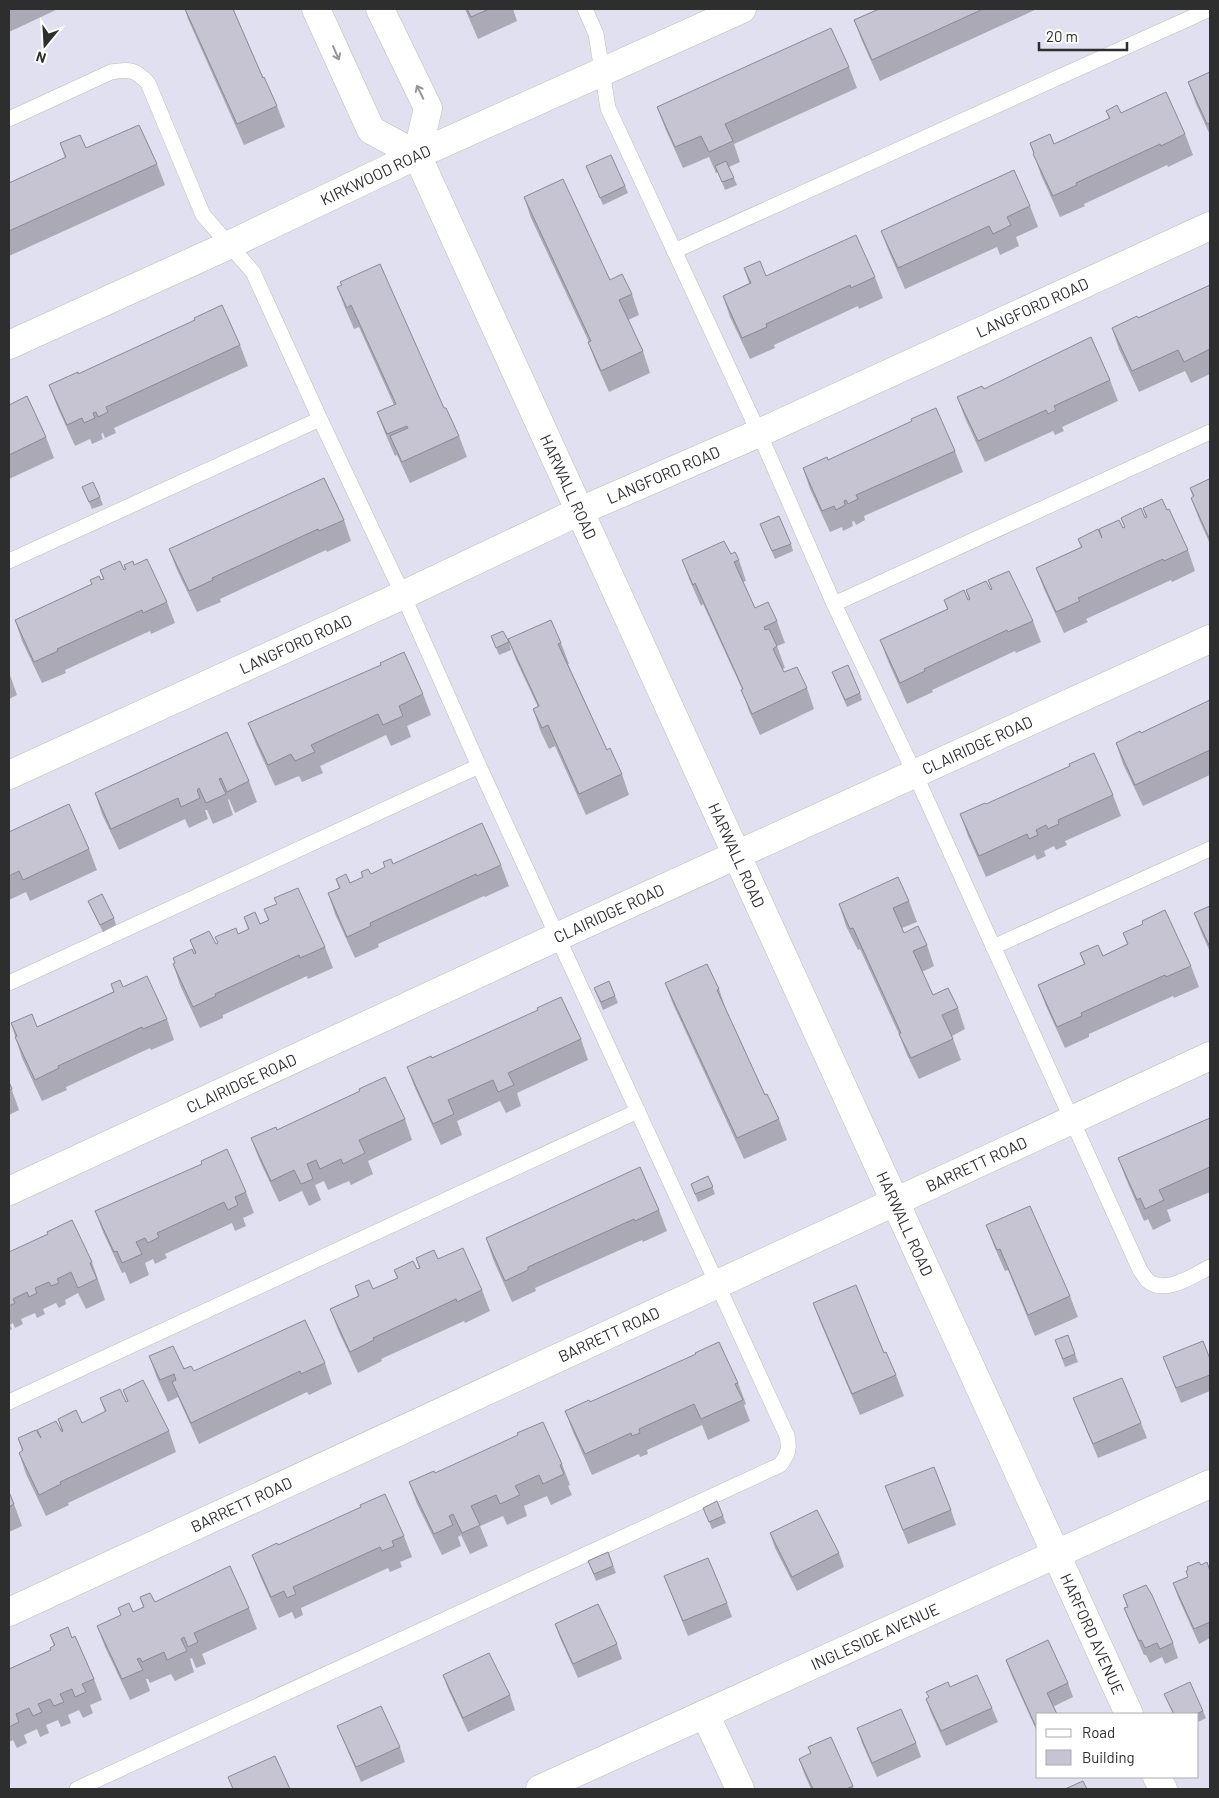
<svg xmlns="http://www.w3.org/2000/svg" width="1219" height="1798" font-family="Barlow,sans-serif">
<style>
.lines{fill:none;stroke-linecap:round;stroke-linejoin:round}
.lane-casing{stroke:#babeb0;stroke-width:16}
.street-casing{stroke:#babeb0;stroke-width:29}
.secondary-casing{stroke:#babeb0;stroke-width:29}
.lane{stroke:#fff;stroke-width:15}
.street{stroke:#fff;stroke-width:28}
.secondary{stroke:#fff;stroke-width:28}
.wall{fill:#aaa9b5}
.building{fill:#c6c4d2;stroke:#8b8993}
.oneway{stroke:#969696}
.labels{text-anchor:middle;stroke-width:4;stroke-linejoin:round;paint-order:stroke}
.street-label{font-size:16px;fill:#2e2e2e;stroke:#fff}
</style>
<rect width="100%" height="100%" fill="#e1e0f0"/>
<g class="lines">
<g class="lane-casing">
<path id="lane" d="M585 9 596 34 608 108 759 433 834 604 915 774 1140 1270C1142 1273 1145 1277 1147 1280 1164 1296 1194 1275 1210 1267
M9 119 111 72C129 69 135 69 148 83L203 215 253 272 320 419 403 595 479 766 787 1436C790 1449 788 1454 780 1465L77 1789
M674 251 1210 9
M9 561 320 419
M834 604 1210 432
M993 947 1210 849
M9 983 479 766
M9 1402 638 1111"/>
</g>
<g class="street-casing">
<g id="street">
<path id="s1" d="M316 9 371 130 417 155 1129 1714"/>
<path d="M380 9 428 108 417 155"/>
<path id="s2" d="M9 345 229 245 417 155 742 9"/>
<path id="s3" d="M9 775 403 595 580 511 759 433 1210 226"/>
<path id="s4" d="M9 1191 559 936 1210 639"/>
<path id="s5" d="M9 1612 1210 1056"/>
<path d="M705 1714 740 1789"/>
<path d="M1157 1777 1163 1789"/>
</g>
</g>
<g class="secondary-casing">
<g id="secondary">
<path id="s6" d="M540 1789 1210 1484"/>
</g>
</g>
<use href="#lane" class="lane"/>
<use href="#street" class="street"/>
<use href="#secondary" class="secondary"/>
</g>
<path class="wall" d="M9 9H58L9 32Z
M185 9H233L263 78 277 106 285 127 244 145 188 19Z
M465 9H513L517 21 478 39Z
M879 9H1037L880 81 862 41 854 20Z
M849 67 857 88 734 144 740 162 729 167 737 185 725 190 718 172 716 173 709 157 683 168 665 128 657 107Z
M1210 72V135L1196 104 1188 82Z
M1106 111 1121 113 1185 134 1193 155 1168 167 1167 165 1084 204 1085 206 1060 217 1041 175 1030 143 1054 144 1109 119Z
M60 143 86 148 157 164 165 185 9 256V183L65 158Z
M586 166 625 186 628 193 603 205Z
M524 197 610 280 632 294 639 315 628 320 643 351 650 373 609 392 596 363 588 342H589L531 218Z
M1030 206 1038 227 1016 237 1019 246 1000 255 997 247 905 289 889 252 881 231Z
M744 268 766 276 875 277 883 298 859 309 858 306 774 345 775 348 750 359 730 317 723 296 749 283Z
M340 282 444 408 459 436 467 457 410 483 397 455 395 456 385 433 377 412 394 405 359 327 354 329 345 308 337 287 341 285Z
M1210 285V374L1191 383 1185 371 1139 392 1119 349 1112 328 1138 318Z
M240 345 248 366 114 428 116 433 105 438 103 433 101 434 103 439 92 444 90 439 75 446 57 406 49 385 78 374Z
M1110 380 1118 401 1062 427 1064 431 1055 435 1053 431 985 462 965 418 957 397 984 389Z
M9 405 46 437 54 458 9 479Z
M955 451 963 472 864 516 865 520 856 525 854 521 852 522 853 526 843 531 842 527 830 532 810 489 803 468 828 460Z
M1210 482V544L1199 519 1191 498 1193 497 1190 488Z
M82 487 100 497 103 505 92 509Z
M1143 508 1167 510 1188 550 1195 571 1172 582 1171 580 1086 619 1088 622 1064 633 1044 589 1036 568 1081 547 1078 539 1102 538 1125 527 1121 518H1145L1146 517Z
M344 520 351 541 327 552 326 550 220 599 221 602 197 612 177 570 169 549Z
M760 524 791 544 793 551 775 559Z
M731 554 739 560 746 581 743 582 755 608 777 621 785 643 777 646 785 668 782 669 784 672 807 688 814 709 760 735 749 711 742 689 703 604 701 606 690 581 682 560Z
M124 565H134L167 602 175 623 151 634 150 631 65 670 66 673 42 683 22 641 15 620 92 584 90 580H101L103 579 100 570H124L125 569Z
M988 580 1033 621 1041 642 1016 653 1015 651 932 690 933 692 907 704 888 661 880 640 947 609 944 600H969L966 590H991L992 589Z
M491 636 509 642 511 650 499 655Z
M508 639 561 643 569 664H568L607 750 622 774 629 795 586 815 555 746 549 749 540 730 533 709 538 707 516 660Z
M9 672 17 695 9 699Z
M832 672 860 693 862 700 847 707Z
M423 694 431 715 407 726 411 737 391 746 386 735 320 766 323 773 302 782 299 776 275 786 256 744 248 723Z
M1210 700V775L1143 806 1123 764 1116 743 1141 733Z
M227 732 249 781 257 802 235 813 229 799 228 800 233 815 213 824 207 810H205L208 819 189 828 185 819 119 850 102 814 95 793Z
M1113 795 1121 816 1065 841 1067 845 1056 850 1054 846 1044 851 1046 856 1037 860 1035 855 986 877 968 836 960 814 986 804Z
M9 832 89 849 97 870 30 901 26 892 9 900Z
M393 864 501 865 509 886 485 897 484 896 378 944 379 947 355 958 335 914 328 893 339 888 336 879 350 883 362 878 361 872 371 874Z
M88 901 114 918 116 925 103 932 91 908Z
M909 901 917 922 902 928 904 933 927 945 934 966 922 972 933 995 958 1008 965 1029 952 1036 961 1060 919 1079 907 1055 899 1034 860 949 858 950 846 926 839 904Z
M1210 906V952L1202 934 1194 913Z
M264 909 325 947 333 968 308 979 307 976 223 1015V1018L200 1028 180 985 173 964 195 954 190 940 216 944 248 929 244 917 260 924 268 920Z
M1123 933 1191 966 1199 987 1174 998 1173 996 1089 1034V1037L1065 1048 1046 1006 1038 985 1084 964 1080 953 1103 956 1127 944Z
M665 983 719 989 726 1010 765 1095 779 1119 787 1140 744 1159 673 1004Z
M123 987 167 1019 174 1040 151 1050 150 1048 66 1087 67 1090 42 1101 22 1058 11 1023 37 1027Z
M594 988 615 996 618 1003 603 1010Z
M581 1039 588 1060 517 1093 521 1106 506 1113 500 1101 457 1121 462 1135 441 1145 415 1088 407 1067 432 1058Z
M9 1082 19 1110 9 1115Z
M1210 1118V1192L1167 1210 1171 1221 1153 1230 1148 1219 1144 1221 1126 1179 1118 1158Z
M405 1119 412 1140 368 1161 373 1174 351 1185 349 1181 328 1190 324 1181 315 1185 321 1200 309 1206 302 1191 279 1202 259 1159 251 1138 277 1130Z
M708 1176 715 1194 698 1202 691 1184Z
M246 1192 254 1213 243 1218 246 1226 235 1231 232 1223 165 1254 167 1258 155 1264 153 1259 145 1263 149 1275 130 1284 125 1272 122 1273 103 1232 95 1211Z
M659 1210 667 1231 643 1242 642 1240 535 1288 536 1291 512 1302 493 1259 486 1238Z
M986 1225 1070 1296 1078 1317 1035 1336 1008 1270 1005 1271 994 1246Z
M9 1252 92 1262 105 1300 86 1309 78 1293 65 1300 66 1304 59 1308 56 1303 43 1309 45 1314 37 1318 35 1313 21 1319 23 1324 15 1328 13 1323 10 1325 12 1329 9 1331Z
M416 1258 438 1259 482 1290 490 1311 465 1323 464 1321 381 1359 382 1361 358 1373 338 1330 330 1309 358 1296 355 1286 373 1289 397 1278 394 1270 417 1269 419 1268Z
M813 1303 884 1353 896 1375 904 1396 860 1415 821 1324Z
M1055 1340 1075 1354 1078 1362 1065 1367Z
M149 1356 194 1371 325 1363 332 1384 309 1395 307 1392 199 1444 178 1397 168 1402 157 1378Z
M1163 1357 1210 1359V1391L1181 1403Z
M738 1383 746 1404 744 1405 750 1421 708 1440 702 1425 647 1450 648 1454 640 1457 639 1454 592 1475 573 1432 565 1411 590 1402Z
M123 1390 169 1431 176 1452 68 1503 69 1505 46 1516 26 1474 19 1453 22 1451 18 1438 62 1432 58 1419 82 1423 105 1412 100 1398 126 1402 127 1401Z
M1073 1398 1141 1423 1147 1438 1098 1458Z
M562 1464 570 1485 568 1486 572 1495 551 1505 547 1496 524 1506 527 1516 507 1525 503 1516 480 1526 488 1546 470 1554 461 1535 458 1537 461 1546 442 1555 417 1504 409 1482 435 1473Z
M885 1486 951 1510 956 1525 908 1544Z
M9 1492 14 1504 22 1526 9 1532Z
M703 1508 723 1516 726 1523 712 1529Z
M770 1533 839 1553 844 1567 797 1591 775 1548Z
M404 1536 412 1557 400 1562 402 1567 390 1572 388 1568 301 1608 303 1615 295 1619 292 1612 279 1618 260 1576 252 1555 278 1545Z
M608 1552 616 1573 596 1581 588 1561Z
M1201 1565 1210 1571V1638L1199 1644 1178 1597 1173 1583 1188 1577Z
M664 1576 727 1603 732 1617 688 1636Z
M1123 1595 1173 1643 1178 1658 1165 1664 1162 1657 1150 1663 1146 1655H1144L1130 1623 1124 1608 1127 1607Z
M140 1597 155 1602 249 1608 257 1629 202 1654 206 1664 196 1668 192 1658 190 1659 194 1672 175 1681 171 1674 150 1683 148 1679H146L150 1691 130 1700 105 1647 97 1626 121 1615 118 1608 133 1612 143 1607Z
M555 1624 617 1644 622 1659 578 1678 560 1638Z
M50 1635 72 1638 94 1679 102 1700 90 1705 93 1713 83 1718 79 1710 68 1715 71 1723 61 1727 58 1720 46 1725 49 1733 40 1737 37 1729 24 1735 27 1743 17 1748 13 1740 9 1742V1669L51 1650 54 1646Z
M1006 1660 1068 1683 1073 1697 1038 1714V1734L1011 1674Z
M443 1675 510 1695 515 1710 468 1732 448 1689Z
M950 1687 992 1708 998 1722 946 1746 931 1713 926 1699Z
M1164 1694 1203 1711 1206 1718 1198 1722V1714H1173Z
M337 1726 400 1747 405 1762 361 1782Z
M857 1728 916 1743 921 1757 877 1777 862 1743Z
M808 1747 853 1786 854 1789H811L804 1773 799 1759 811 1753Z"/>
<path class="building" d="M185 9H233L263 78 264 77 277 106 237 124Z
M467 9H489L471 17Z
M879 9H983L872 60 854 20Z
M831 28 849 67 725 124 733 141 709 152 701 136 675 147 657 107Z
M1210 72V123L1207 124 1188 82Z
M1166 92 1185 134 1161 146 1160 144 1076 183 1077 185 1053 196 1033 154 1034 153 1030 143 1050 134 1054 144 1110 118 1106 111 1117 105 1121 113Z
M139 125 157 164 9 231V183L66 157 60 143 80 135 86 148Z
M611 155 625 186 600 198 586 166Z
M726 161 734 178 722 182 715 166Z
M1014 170 1030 206 1007 217 1011 225 993 234 989 226 898 268 881 231Z
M563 179 610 280 622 274 632 294 619 300 643 351 601 371 588 342 591 341 524 197Z
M856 235 875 277 851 288 850 285 766 324 767 327 742 338 723 296 751 283 744 268 760 261 766 276Z
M380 264 444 408H446L459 436 402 462 390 436 408 428 407 426 387 434 377 412 396 404 351 305 347 308 337 287 342 285 340 282Z
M1210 285V349L1184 362 1178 350 1132 371 1112 328 1137 316 1138 318Z
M222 305 240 345 106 407 108 412 98 417 96 412 93 413 95 418 84 423 82 418 67 425 49 385 78 372V374L195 320 194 318Z
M1091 337 1110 380 1054 406 1056 410 1048 414 1046 410 978 441 957 397 982 386 984 389Z
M27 396 46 437 9 455V405Z
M936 408 955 451 856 495 858 499 848 504 846 500 844 501 845 505 836 510 834 506 822 511 803 468 827 457 828 460 912 421 911 419Z
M324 478 344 520 319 531 318 529 212 578 213 580 189 591 169 549Z
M1209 479 1210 482V540L1191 498 1194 496 1190 488Z
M93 482 100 497 89 502 82 487Z
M1162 499 1167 510 1169 509 1188 550 1164 561 1163 559 1078 598 1080 601 1056 612 1036 568 1082 547 1078 539 1098 529 1102 538 1099 529 1119 520 1123 528 1125 527 1121 518 1141 508 1145 518 1147 517 1143 508Z
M779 516 791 544 772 551 760 524Z
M724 541 731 554 735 552 739 560 734 562 755 608 768 602 777 621 764 627 765 630 769 629 777 646 773 649 784 672 797 667 807 688 752 714 741 690 743 689 695 583 693 585 682 560Z
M147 559 167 602 143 613 142 610 57 649 58 651 34 662 15 620 92 584 90 580 99 576 101 580 104 579 100 570 120 561 124 570 126 569 124 565 133 561 134 565Z
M1009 571 1033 621 1008 632 1007 630 924 669 925 671 900 683 880 640 948 609 944 600 964 590 968 600 970 599 966 590 986 581 991 590 992 589 988 580Z
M551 620 561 643 558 644 607 750 610 748 622 774 579 794 548 725 542 728 533 709 539 706 508 639Z
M503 631 509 642 496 648 491 636Z
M404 652 423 694 399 706 403 716 383 725 378 714 311 745 315 752 295 761 291 754 268 765 248 723 381 665 380 663Z
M848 665 860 693 845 700 832 672Z
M1210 700V750L1135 785 1116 743 1140 731 1141 733Z
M227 732 249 781 227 792 221 778 219 779 226 794 206 803 199 788 197 790 200 798 181 807 178 798 111 829 95 793Z
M1094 753 1113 795 1058 820 1059 824 1048 829 1046 825 1036 830 1038 835 1029 839 1027 834 979 856 960 814 985 803 986 804 1070 766 1069 764Z
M69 804 89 849 23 880 19 871 9 876V832Z
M482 823 501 865 477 876 476 874 370 923 371 926 347 937 328 893 340 888 336 879 346 874 350 883 363 877 361 872 368 869 371 874 385 867 383 862 391 859 393 864Z
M898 877 909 901 893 908 904 933 918 926 927 945 913 951 933 995 948 988 958 1008 942 1015 953 1039 911 1058 899 1034 901 1033 853 928 850 929 839 904Z
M298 888 325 947 300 958 299 955 215 994 216 996 193 1007 173 964 175 963 173 958 192 949 194 954 196 953 190 940 209 931 216 944 218 943 215 937 236 928 238 934 249 929 244 917 255 912 260 924 269 920 264 909 277 904 274 898Z
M102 894 114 918 100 925 88 901Z
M1210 906V947L1194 913Z
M1165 910 1191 966 1166 977 1165 975 1081 1013 1082 1016 1057 1027 1038 985 1085 964 1080 953 1098 945 1103 956 1128 944 1123 933 1143 924 1142 921Z
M707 964 719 989 717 990 765 1095 767 1094 779 1119 737 1138 665 983Z
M147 976 167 1019 143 1029 142 1027 58 1066 59 1068 35 1080 15 1037 17 1036 11 1023 32 1014 37 1027 114 992 111 984 120 980 123 987Z
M609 981 615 996 601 1002 594 988Z
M561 997 581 1039 508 1073 514 1085 498 1092 493 1080 448 1100 454 1114 433 1124 407 1067 431 1056 432 1058 538 1010 537 1008Z
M385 1077 405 1119 359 1140 365 1153 343 1164 341 1159 320 1169 316 1160 307 1164 313 1179 301 1184 294 1170 271 1181 251 1138 276 1127 277 1130 360 1091 359 1089Z
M9 1082 12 1089 9 1090Z
M1210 1118V1167L1159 1190 1164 1200 1145 1209 1140 1198 1137 1200 1118 1158Z
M227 1149 246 1192 235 1197 238 1205 228 1210 224 1202 157 1233 159 1237 148 1243 145 1238 136 1242 142 1254 122 1263 117 1251 114 1252 95 1211 202 1164 201 1161Z
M640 1167 659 1210 635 1221 634 1219 528 1267V1270L505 1281 486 1238Z
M708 1176 713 1187 695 1194 691 1184Z
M1030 1206 1070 1296 1028 1315 1000 1249 997 1250 986 1225Z
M72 1220 92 1262 90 1263 97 1279 78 1288 71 1272 57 1279 59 1283 51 1286 49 1282 35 1288 37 1293 29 1297 27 1292 13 1299 15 1303 9 1306V1252L48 1234 47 1232Z
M463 1248 482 1290 457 1302 456 1299 373 1338 374 1340 350 1352 330 1309 359 1296 355 1286 369 1280 373 1289 398 1278 394 1270 413 1261 417 1269 420 1268 416 1258 434 1250 438 1259Z
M856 1285 884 1353 886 1352 896 1375 852 1394 813 1303Z
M305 1320 325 1363 301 1374 300 1371 191 1423 172 1382 176 1380 174 1374 160 1380 149 1356 173 1346 184 1369 191 1366 194 1371Z
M1068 1335 1075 1354 1063 1359 1055 1340Z
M1203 1341 1210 1359V1375L1176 1388 1163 1357Z
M719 1342 738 1383 735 1384 743 1400 701 1419 694 1404 639 1429 640 1433 632 1436 631 1433 585 1454 565 1411 589 1400 590 1402 696 1354 695 1353Z
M1122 1378 1141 1423 1093 1444 1073 1398Z
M143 1380 169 1431 60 1482 61 1484 39 1495 19 1453 23 1450 18 1438 36 1430 41 1438 37 1430 56 1421 62 1432 63 1431 58 1419 76 1410 82 1423 106 1411 100 1398 120 1389 126 1402 128 1401 123 1390Z
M543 1422 562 1464 560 1465 564 1474 543 1484 539 1475 515 1486 520 1495 500 1504 496 1495 471 1506 480 1525 462 1533 453 1514 449 1516 453 1525 434 1534 409 1482 434 1471 435 1473 518 1435 517 1433Z
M934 1467 951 1510 903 1530 885 1486Z
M9 1492 14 1504 9 1507Z
M385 1494 404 1536 392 1541 394 1546 382 1551 380 1547 293 1587 296 1594 287 1598 284 1591 271 1597 252 1555 277 1543 278 1545 361 1507 360 1505Z
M717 1501 723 1516 709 1522 703 1508Z
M817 1510 839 1553 792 1577 770 1533Z
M608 1552 613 1566 594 1574 588 1561Z
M708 1558 727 1603 683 1621 664 1576Z
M1199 1562 1201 1565 1207 1562 1210 1571V1622L1194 1629 1173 1583 1188 1577 1186 1571 1188 1570 1187 1567Z
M230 1566 249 1608 194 1633 198 1642 188 1647 184 1637 181 1639 187 1651 167 1660 164 1652 142 1662 140 1658 137 1659 143 1670 122 1679 97 1626 121 1615 118 1608 129 1603 133 1612 144 1607 140 1597 150 1593 155 1602Z
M1146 1585 1152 1595 1173 1643 1160 1649 1157 1643 1145 1648 1141 1640 1139 1641 1124 1608 1128 1607 1123 1595Z
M598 1604 617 1644 573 1664 555 1624Z
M68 1627 72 1638 75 1636 94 1679 82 1684 86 1692 75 1697 72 1689 60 1694 64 1702 54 1706 50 1699 38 1704 42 1712 33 1716 29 1708 16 1714 19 1722 9 1727V1669L51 1650 50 1648 55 1645 50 1635Z
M1048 1640 1068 1683 1047 1693 1057 1714H1038V1723L1035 1725 1006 1660Z
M489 1653 510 1695 463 1718 443 1675Z
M977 1675 992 1708 941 1731 926 1699 929 1697 926 1692 948 1682 950 1687Z
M1190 1682 1203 1711 1196 1714H1174L1164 1694Z
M381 1706 400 1747 356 1767 337 1726Z
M901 1709 916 1743 872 1763 857 1728Z
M831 1737 853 1786 846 1789H813L799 1759 811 1753 808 1747Z
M275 1756 290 1789H233L228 1777Z
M1083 1781 1087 1789H1065Z"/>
<defs><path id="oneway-shaft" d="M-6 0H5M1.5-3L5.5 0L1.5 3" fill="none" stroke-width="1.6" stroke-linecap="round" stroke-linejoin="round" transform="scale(1.25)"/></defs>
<g class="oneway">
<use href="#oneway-shaft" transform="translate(336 53) rotate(66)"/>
<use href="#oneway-shaft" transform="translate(420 92) rotate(-116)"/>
</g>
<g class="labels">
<g class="street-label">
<text dy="6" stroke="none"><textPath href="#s2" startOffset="404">KIRKWOOD ROAD</textPath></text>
<text dy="6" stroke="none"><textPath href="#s3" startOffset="1125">LANGFORD ROAD</textPath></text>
<text dy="6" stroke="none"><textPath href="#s3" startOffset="720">LANGFORD ROAD</textPath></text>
<text dy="6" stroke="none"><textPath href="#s1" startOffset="550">HARWALL ROAD</textPath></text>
<text dy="6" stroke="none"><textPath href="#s3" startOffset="315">LANGFORD ROAD</textPath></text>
<text dy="6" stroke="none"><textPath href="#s4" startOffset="1066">CLAIRIDGE ROAD</textPath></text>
<text dy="6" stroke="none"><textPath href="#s1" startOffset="955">HARWALL ROAD</textPath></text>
<text dy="6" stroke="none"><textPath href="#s4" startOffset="661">CLAIRIDGE ROAD</textPath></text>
<text dy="6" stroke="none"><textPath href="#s4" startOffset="256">CLAIRIDGE ROAD</textPath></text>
<text dy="6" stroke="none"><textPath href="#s5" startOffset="1066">BARRETT ROAD</textPath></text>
<text dy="6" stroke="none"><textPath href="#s1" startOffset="1360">HARWALL ROAD</textPath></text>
<text dy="6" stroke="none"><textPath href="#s5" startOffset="661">BARRETT ROAD</textPath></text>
<text dy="6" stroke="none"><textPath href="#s5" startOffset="256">BARRETT ROAD</textPath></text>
<text dy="6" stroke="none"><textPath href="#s1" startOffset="1811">HARFORD AVENUE</textPath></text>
<text dy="6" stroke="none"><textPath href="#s6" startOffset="368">INGLESIDE AVENUE</textPath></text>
</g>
</g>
<rect width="1219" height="1798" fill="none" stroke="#2e2e2e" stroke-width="20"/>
<rect x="1036" y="1713" width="162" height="65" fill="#ffffff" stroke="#ababab"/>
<rect x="1046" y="1729" width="25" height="8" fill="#ffffff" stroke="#ababab"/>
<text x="1082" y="1738" font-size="15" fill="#2e2e2e">Road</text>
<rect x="1046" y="1750" width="25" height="15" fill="#c6c4d2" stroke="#ababab"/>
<text x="1082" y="1763" font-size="15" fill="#2e2e2e">Building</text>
<g transform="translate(45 45) rotate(198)" stroke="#ffffff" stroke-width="4" paint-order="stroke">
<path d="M0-4L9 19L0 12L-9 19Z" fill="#2e2e2e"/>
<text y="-8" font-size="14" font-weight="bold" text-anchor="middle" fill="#2e2e2e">N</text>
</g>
<path d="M1039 42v8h88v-8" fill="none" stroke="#2e2e2e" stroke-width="2.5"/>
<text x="1046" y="42" font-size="15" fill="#2e2e2e" stroke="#ffffff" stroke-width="4" paint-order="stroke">20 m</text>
</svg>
